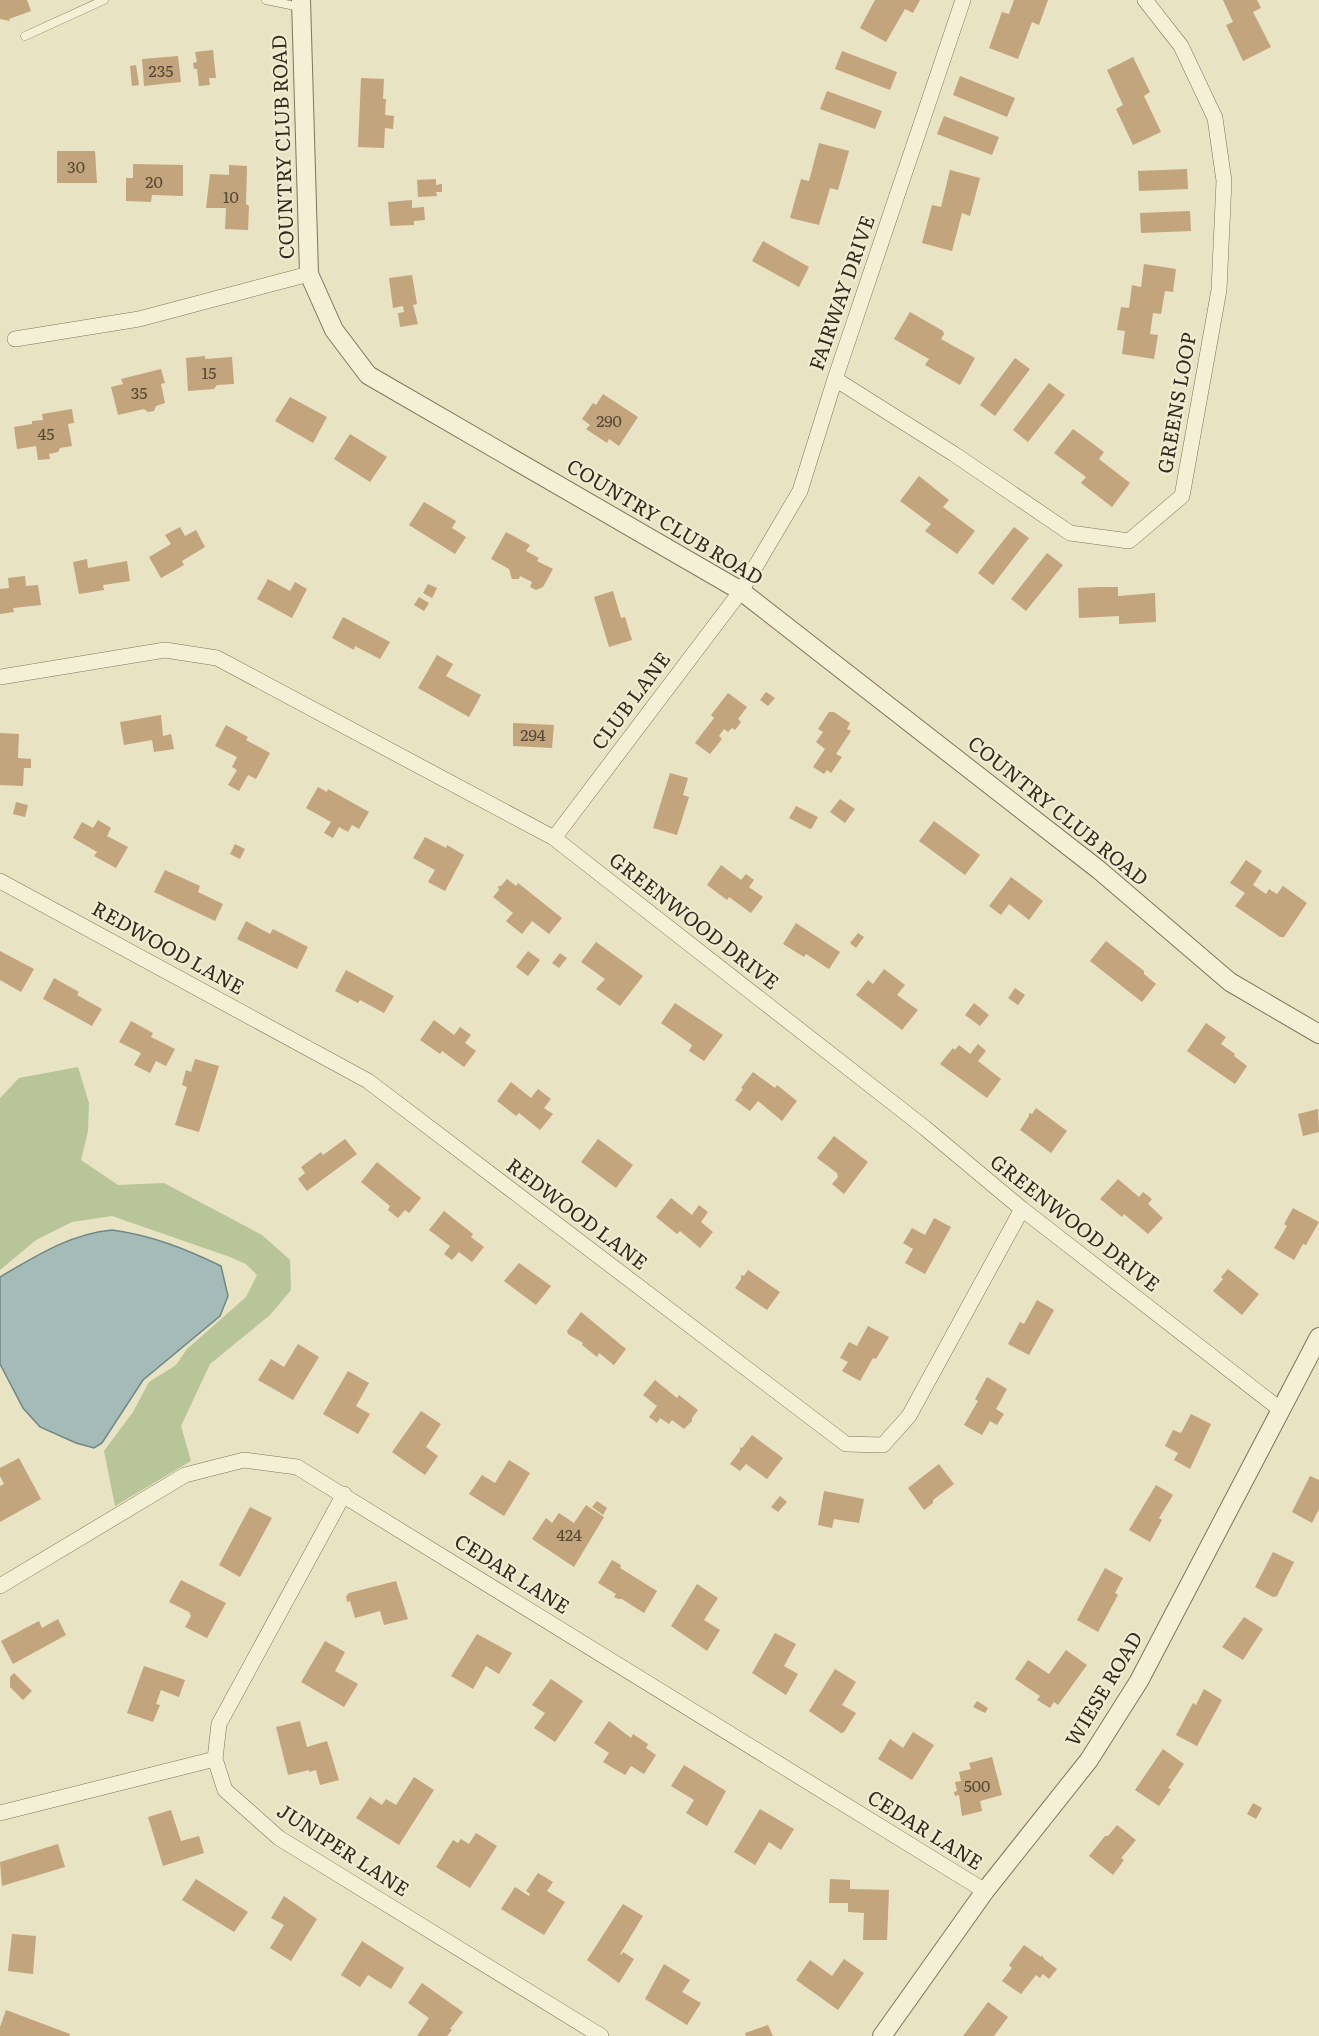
<svg xmlns="http://www.w3.org/2000/svg" width="1319" height="2036" font-family="Literata,serif">
<style>
.green{fill:#b8c598}
.water{fill:#a4bbb8;stroke:#6d8886;stroke-width:1.5}
.building{fill:#c2a47d}
.lines{fill:none;stroke-linecap:round;stroke-linejoin:round}
.service-casing{stroke:#80755c;stroke-width:9}
.minor-casing{stroke:#80755c;stroke-width:16}
.tertiary-casing{stroke:#80755c;stroke-width:20}
.service{stroke:#f4f0d5;stroke-width:8}
.minor{stroke:#f4f0d5;stroke-width:15}
.tertiary{stroke:#f4f0d5;stroke-width:18}
.labels{text-anchor:middle;stroke-width:4.5;stroke-linejoin:round;paint-order:stroke}
.number-label{font-size:16px;fill:#564936}
.street-label{font-size:20px;fill:#322b1e;stroke:#f1ecd1}
</style>
<rect width="100%" height="100%" fill="#e8e3c3"/>
<path class="green" d="M78 1067 89 1103 88 1131 81 1160 118 1185 164 1183 262 1235 290 1260 291 1290 270 1315 210 1364 181 1426 191 1461 115 1506 104 1451 133 1412 149 1382 176 1365 187 1349 246 1297 257 1275 246 1264 230 1257 112 1216 72 1222 36 1240 0 1270V1098L19 1078Z"/>
<path class="water" d="M112 1230C151 1235 186 1249 221 1266L228 1296 220 1316 143 1380 102 1443 94 1448 76 1443 40 1427 23 1408 0 1364V1277C36 1256 70 1234 112 1230Z"/>
<path class="building" d="M0 0H27L31 11 9 19 10 21 0 19Z
M875 0H920L913 13 905 9 886 42 860 28Z
M1014 0H1048L1039 25 1032 22 1018 59 989 48 1002 12 1009 14Z
M1223 0H1257L1261 8 1253 12 1271 47 1243 61 1226 25 1233 22Z
M213 50 216 78H209L210 85 199 86 197 69H194L193 63 197 62 195 52Z
M842 51 897 72 890 90 835 69Z
M178 56 181 82 144 86 142 59Z
M1133 57 1150 92 1144 96 1161 132 1133 145 1116 109 1123 105 1107 70Z
M136 65 139 85 132 86 130 66Z
M960 76 1015 98 1007 117 953 95Z
M361 78 384 79 383 99H386L385 115 394 116 393 129 385 128 384 148 358 147Z
M827 91 882 111 875 129 820 109Z
M944 116 999 137 992 155 937 134Z
M819 143 849 151 838 190 830 188 819 225 790 218 801 179 809 181Z
M57 151H95L97 183H57Z
M133 164 183 165V196L152 195 151 202 126 201V178H133Z
M229 165 247 166 246 204 249 206 248 230 225 229 226 208H206L210 174 229 175Z
M1187 169 1188 189 1139 191 1138 171Z
M950 170 980 178 970 216 962 213 952 251 922 243 932 205 941 207Z
M436 179V185L442 184V192H436L437 196 418 197 417 180Z
M412 200V208L424 207 425 220 414 221V225L390 226 388 202Z
M1190 211 1191 231 1141 233 1140 213Z
M763 241 809 267 799 287 752 261Z
M1144 264 1176 269 1173 292 1165 291 1161 314 1153 313 1150 334 1158 335 1154 359 1122 354 1125 331 1117 330 1121 307 1129 308 1132 285 1141 287Z
M412 275 417 304 413 305 418 324 400 327 398 313 404 312 403 306 393 308 389 278Z
M910 312 943 331 944 334 941 339 975 358 960 385 925 365 929 359 894 339Z
M205 356V359L232 357 234 384 217 385 214 389 188 391 186 358Z
M1015 358 1030 369 995 416 980 405Z
M161 369 165 383 161 384 165 403 156 406 154 411 148 412 144 409 118 415 111 387 123 384 121 379Z
M1049 383 1065 395 1028 442 1013 430Z
M603 394 638 417 619 446 609 439 607 443 586 429 590 425 582 419 593 403 596 405Z
M290 397 327 417 313 443 275 421Z
M72 409 74 423 68 424 72 446 60 448 58 452 49 454 50 459 38 460 36 446 17 449 14 427 32 424V421L43 420 42 414Z
M1073 429 1104 452 1099 459 1130 483 1112 507 1081 483 1086 477 1054 453Z
M350 434 387 457 370 482 334 459Z
M919 476 949 500 943 507 975 531 957 554 925 531 931 524 900 501Z
M424 502 456 521 452 528 466 537 455 554 409 525Z
M180 527 185 536 196 530 205 547 182 561 184 565 161 578 149 557 171 544 165 535Z
M1014 527 1029 538 993 585 978 573Z
M506 532 530 545 526 551 539 558 537 561 553 569 543 587 536 590 530 587 532 582 520 576 519 579H512L509 569 491 559Z
M1047 553 1063 565 1026 611 1011 599Z
M87 559 88 568 127 561 130 581 103 585 104 590 79 594 73 562Z
M25 576 26 586 38 585 41 605 13 608 14 612 0 614V589L9 588 8 578Z
M268 579 290 591 295 582 307 589 292 618 257 599Z
M428 584 437 588 432 598 423 593Z
M1099 587H1118V596L1155 593 1156 622 1119 624V616L1079 618 1078 588Z
M613 591 621 618 625 617 632 640 609 647 594 597Z
M419 597 429 603 424 611 414 605Z
M343 617 390 642 380 659 355 646 354 650 332 638Z
M437 655 453 664 446 676 481 695 469 717 418 688Z
M766 692 775 698 768 706 760 700Z
M728 693 747 707 738 719 741 722 735 730 732 728 728 732 724 729 719 736 722 739 710 754 695 743 714 718 711 715Z
M829 712H834L850 723 847 729 851 731 836 754 842 757 831 773 827 770 824 774 813 767 825 749 816 742 823 732 818 729Z
M161 715 163 736 171 734 174 749 154 752 152 740 124 745 120 722Z
M513 723 554 725 552 748 513 746Z
M226 725 248 737 246 740 270 753 256 779 248 775 239 791 228 785 237 770 232 767 237 757 215 746Z
M0 733 19 734 18 758 31 759V768H24L23 786 0 785Z
M670 773 688 778 683 795 689 797 677 835 653 828Z
M318 787 327 792 328 789 369 812 359 829 352 825 348 832 339 827 333 838 324 833 331 822 306 808Z
M840 799 855 809 845 823 830 812Z
M16 802 28 805 25 817 13 814Z
M796 806 818 817 812 828 810 829 789 818Z
M98 820 111 828 107 836 128 847 116 868 94 856 97 852 73 838 82 822 93 828Z
M934 821 980 855 965 875 919 841Z
M425 837 446 848 447 845 464 855 445 891 428 882 435 870 413 858Z
M235 844 245 849 240 859 230 854Z
M1246 860 1262 871 1253 885 1266 894 1269 889 1277 894 1283 886 1307 903 1284 937H1280L1235 906 1245 893 1230 883Z
M721 865 741 880 746 874 754 880 749 887 763 897 751 913 729 897 727 900 707 885Z
M165 870 200 886 198 892 223 904 215 921 154 892Z
M1011 877 1043 901 1029 920 1009 904 1001 915 989 906Z
M507 879 516 886 518 883 562 918 549 934 532 921 522 934 506 921 513 913 493 897 499 890 498 886H501Z
M246 921 270 934 273 929 308 947 297 969 237 939Z
M796 923 840 952 829 969 806 954 804 957 783 944Z
M858 933 864 937 856 948 850 943Z
M1106 941 1144 971V974L1156 984 1142 1002 1090 961Z
M596 942 643 976 620 1006 596 989 605 979 581 962Z
M0 951 34 969 21 992 0 980Z
M528 951 540 960 528 976 516 967Z
M560 953 567 958 559 968 552 963Z
M884 969 905 985 897 995 918 1010 902 1030 856 995 868 980 873 984Z
M346 970 394 996 384 1013 360 1000 358 1003 335 991Z
M54 978 79 992 77 995 102 1009 92 1026 43 999Z
M1015 988 1025 995 1018 1005 1008 998Z
M675 1003 723 1035 704 1061 689 1051 692 1045 661 1023Z
M974 1003 989 1015 980 1026 965 1015Z
M434 1020 454 1035 460 1027 471 1035 465 1043 476 1051 464 1067 442 1051 440 1054 420 1040Z
M131 1021 153 1033 151 1037 175 1049 166 1066 156 1061 150 1073 134 1065 141 1053 119 1042Z
M1206 1023 1226 1037 1221 1044 1235 1054 1234 1056 1247 1066 1235 1084 1187 1051Z
M978 1044 986 1051 978 1061 1001 1079 987 1098 940 1064 953 1048 955 1050 959 1045 970 1054Z
M195 1059 219 1066 199 1132 175 1125 187 1087 182 1085 186 1070 191 1072Z
M753 1072 775 1088 777 1085 797 1101 782 1121 758 1101 750 1111 735 1100 743 1089 741 1088Z
M511 1082 531 1098 538 1089 551 1099 544 1108 553 1114 540 1130 519 1113 516 1116 497 1101Z
M1036 1108 1067 1131 1051 1153 1020 1130 1029 1116V1113L1032 1114Z
M1318 1109 1319 1132 1303 1136 1298 1114Z
M834 1136 868 1162 844 1194 832 1184 838 1177 837 1173 817 1158Z
M345 1139 357 1154 307 1191 298 1179 305 1173 301 1167 321 1152 323 1155Z
M598 1139 633 1165 616 1188 581 1162Z
M377 1162 421 1198 409 1213 405 1210 398 1218 388 1210 390 1206 361 1182Z
M1118 1179 1139 1197 1143 1192 1152 1199 1148 1204 1163 1218 1148 1234 1124 1214 1122 1217 1100 1199Z
M671 1198 692 1215 699 1205 708 1212 701 1222 713 1232 700 1248 680 1231 677 1234 656 1217Z
M1293 1208 1319 1222 1306 1245 1303 1244 1294 1260 1274 1248 1287 1226 1284 1224Z
M444 1211 473 1234 471 1237 484 1247 472 1262 459 1252 452 1260 444 1254 450 1246 429 1230Z
M934 1218 951 1227 925 1274 905 1263 913 1249 903 1243 912 1228 925 1235Z
M519 1263 551 1286 536 1305 504 1281Z
M1228 1269 1259 1294 1242 1315 1213 1291 1223 1279 1221 1277Z
M748 1270 780 1292 767 1310 735 1288 741 1279V1275L744 1276Z
M1037 1300 1054 1310 1029 1355 1008 1344 1020 1322 1024 1324Z
M581 1312 626 1349 614 1365 599 1353 597 1357 582 1345 583 1343 568 1334 567 1331Z
M868 1326 889 1337 876 1359 873 1358 860 1381 842 1371 848 1362 840 1358 849 1342 857 1346Z
M298 1344 319 1357 293 1400 258 1380 271 1359 284 1367Z
M348 1371 369 1383 356 1406 370 1414 358 1434 323 1414Z
M987 1377 1007 1389 996 1409 1004 1414 997 1425 990 1421 982 1435 964 1425 978 1401 975 1399Z
M655 1380 677 1398 679 1395 698 1410 692 1418V1421L684 1429 672 1420 669 1424 660 1418 657 1423 649 1417 657 1406 643 1395Z
M421 1411 441 1424 426 1447 438 1456 425 1475 392 1452Z
M1191 1414 1211 1424 1190 1469 1174 1460 1178 1453 1165 1446 1173 1430 1181 1433Z
M752 1435 783 1458 767 1479 746 1464 740 1471 730 1464 740 1451V1447L742 1448Z
M19 1458 41 1499 0 1522V1486L4 1484 0 1476V1468Z
M509 1460 530 1473 504 1516 469 1494 482 1475 495 1483Z
M939 1464 954 1484 933 1500V1503L924 1510 908 1488Z
M1310 1476 1319 1480V1509L1312 1523 1292 1512Z
M1156 1485 1173 1495 1159 1518 1162 1520 1150 1542 1129 1530Z
M824 1491 864 1499 859 1523 834 1519 832 1528 818 1525Z
M780 1496 787 1502 778 1512 771 1507Z
M597 1501 607 1508 603 1515 592 1507Z
M586 1505 604 1517 574 1567 532 1539 546 1518 552 1523 559 1513 574 1523Z
M250 1507 272 1518 240 1577 219 1565Z
M1273 1552 1294 1562 1277 1596 1273 1597 1255 1587Z
M612 1560 621 1565 620 1568 657 1591 644 1613 622 1599H618L614 1597 616 1594 598 1583Z
M1105 1568 1123 1578 1115 1593 1118 1595 1098 1632 1077 1620Z
M181 1580 226 1603 207 1638 185 1627 191 1616 189 1612 169 1602Z
M396 1581 408 1619 384 1625 380 1611 355 1618 350 1601 347 1602 346 1596 349 1593Z
M697 1584 718 1598 704 1620 720 1630 707 1651 671 1626Z
M1244 1617 1263 1629 1243 1660 1222 1647Z
M58 1619 66 1635 13 1664 1 1641 39 1621 42 1628Z
M775 1633 796 1644 784 1666 798 1674 786 1695 752 1673Z
M477 1634 512 1653 499 1674 486 1666 473 1689 451 1676Z
M325 1641 345 1652 335 1671 358 1684 344 1707 301 1682Z
M1066 1650 1087 1665 1058 1705 1054 1702 1050 1708 1037 1700 1040 1696 1015 1679 1028 1660 1049 1674Z
M144 1666 185 1680 179 1697 161 1690 156 1704 160 1705 153 1722 127 1713Z
M835 1669 856 1682 842 1705 856 1713 844 1732 841 1733 809 1711Z
M14 1673 32 1691 23 1700 10 1687V1677Z
M551 1679 583 1701 555 1742 534 1728 545 1713 532 1705Z
M1204 1689 1222 1700 1197 1746 1176 1735 1193 1703 1196 1705Z
M977 1701 988 1708 985 1713 973 1707Z
M300 1721 307 1747 327 1741 339 1780 320 1785 316 1770 309 1772V1770L288 1775 276 1727Z
M609 1721 631 1738 633 1734 648 1744 646 1748 656 1755 644 1774 631 1766 625 1775 603 1762 609 1753 594 1743Z
M913 1732 934 1745 912 1780 878 1759 890 1739 903 1748Z
M1163 1749 1184 1764 1168 1788 1171 1789 1159 1806 1135 1790Z
M992 1757 1002 1795 980 1801 982 1811 962 1816 959 1795 955 1796 954 1792 957 1791 955 1782 961 1781 959 1772 971 1769 969 1763Z
M684 1765 726 1791 707 1826 686 1813 694 1800 671 1786Z
M414 1777 434 1790 399 1845 356 1818 370 1797 382 1805 386 1799 396 1805Z
M1253 1803 1262 1808 1256 1819 1247 1814Z
M760 1809 794 1829 781 1850 769 1842 755 1865 734 1852Z
M171 1810 181 1841 199 1836 204 1853 163 1866 148 1817Z
M1117 1825 1136 1840 1121 1858 1124 1860 1113 1875 1089 1856 1105 1836H1108Z
M476 1833 497 1846 470 1888 436 1867 453 1840 458 1843 461 1839 469 1844Z
M58 1844 65 1867 2 1886 0 1862Z
M538 1873 553 1882 547 1891 565 1902 544 1935 501 1909 515 1887 529 1896 530 1894 526 1891Z
M196 1879 248 1912 234 1932 182 1900Z
M830 1879 850 1880V1889L889 1890 887 1940H863L864 1913 848 1912V1903H829Z
M284 1896 317 1919 291 1961 270 1948 284 1925 271 1918Z
M623 1904 643 1916 620 1954 621 1955 623 1952 634 1959 619 1983 587 1960Z
M12 1934 36 1936 33 1974 8 1971Z
M362 1941 404 1968 391 1989 368 1975 360 1987 341 1975Z
M1024 1945 1041 1957 1042 1955 1044 1959 1057 1969 1049 1979 1043 1974 1040 1978 1036 1975 1021 1994 1002 1981 1012 1968 1009 1965Z
M844 1959 864 1973 838 2010 796 1980 810 1960 832 1976Z
M664 1964 690 1980 682 1992 701 2003 687 2025 645 1999Z
M422 1983 463 2012 450 2029 452 2030 447 2036H417L429 2018 408 2003Z
M988 2002 1008 2017 994 2036H963Z
M6 2010 70 2034 69 2036H0V2027Z
M768 2025 773 2036H746L745 2033Z"/>
<g class="lines">
<g class="service-casing">
<path id="service" d="M266 0 300 7
M25 36 104 0"/>
</g>
<g class="minor-casing">
<path id="minor" d="M15 339 139 319 309 274
M835 379 954 454 1070 533 1129 541 1182 496 1219 290 1224 181 1215 118 1181 46 1145 0
M0 677 165 650 217 658 554 838 925 1128 1022 1209 1281 1410
M554 838 741 591 800 491 835 379 963 0
M0 881 368 1081 846 1444 883 1445 909 1416 1022 1209
M344 1494 219 1724 215 1759 225 1790 279 1838 601 2036
M0 1586 185 1475 244 1460 297 1467 985 1891
M0 1813 215 1759"/>
</g>
<g class="tertiary-casing">
<path id="tertiary" d="M301 0 309 274 334 330 368 375 741 591 1099 870 1230 982 1319 1034
M882 2036 985 1891 1089 1760 1139 1681 1319 1337"/>
</g>
<use href="#service" class="service"/>
<use href="#minor" class="minor"/>
<use href="#tertiary" class="tertiary"/>
</g>
<g class="labels">
<g class="number-label">
<text x="161" y="77">235</text>
<text x="76" y="173">30</text>
<text x="154" y="188">20</text>
<text x="231" y="203">10</text>
<text x="209" y="379">15</text>
<text x="139" y="399">35</text>
<text x="609" y="427">290</text>
<text x="46" y="440">45</text>
<text x="533" y="741">294</text>
<text x="569" y="1541">424</text>
<text x="977" y="1792">500</text>
</g>
<g class="street-label">
<text transform="translate(283 147) rotate(-92)" y="7">COUNTRY CLUB ROAD</text>
<text transform="translate(842 293) rotate(-71)" y="7">FAIRWAY DRIVE</text>
<text transform="translate(1177 403) rotate(-80)" y="7">GREENS LOOP</text>
<text transform="translate(665 522) rotate(31)" y="7">COUNTRY CLUB ROAD</text>
<text transform="translate(631 701) rotate(-53)" y="7">CLUB LANE</text>
<text transform="translate(1058 811) rotate(39)" y="7">COUNTRY CLUB ROAD</text>
<text transform="translate(694 921) rotate(38)" y="7">GREENWOOD DRIVE</text>
<text transform="translate(168 948) rotate(29)" y="7">REDWOOD LANE</text>
<text transform="translate(577 1214) rotate(37)" y="7">REDWOOD LANE</text>
<text transform="translate(1075 1223) rotate(38)" y="7">GREENWOOD DRIVE</text>
<text transform="translate(512 1574) rotate(32)" y="7">CEDAR LANE</text>
<text transform="translate(1104 1689) rotate(-59)" y="7">WIESE ROAD</text>
<text transform="translate(925 1830) rotate(32)" y="7">CEDAR LANE</text>
<text transform="translate(343 1850) rotate(33)" y="7">JUNIPER LANE</text>
</g>
</g>
</svg>
